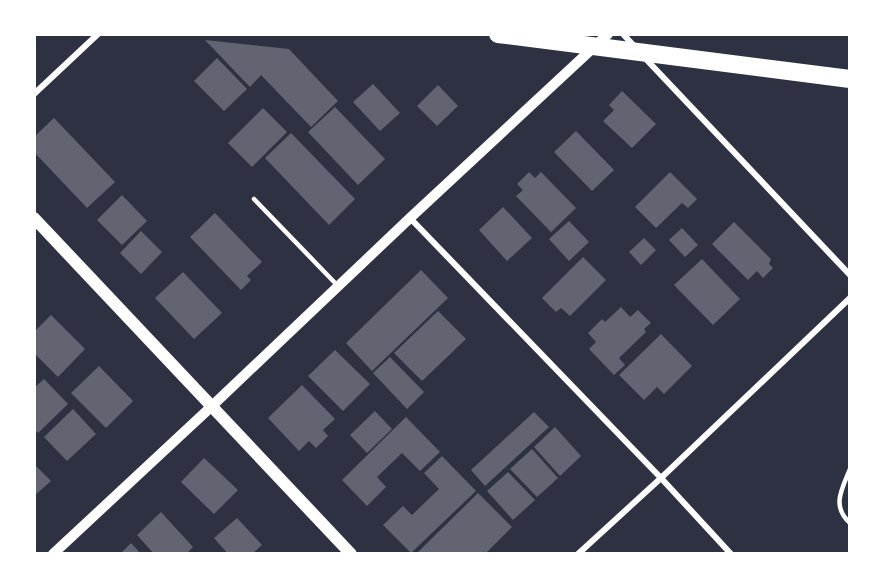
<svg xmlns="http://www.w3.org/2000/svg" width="884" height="588" font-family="Helvetica,sans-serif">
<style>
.building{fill:#626471}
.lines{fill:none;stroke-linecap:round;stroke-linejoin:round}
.service{stroke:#fff;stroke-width:4.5}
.minor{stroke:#fff;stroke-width:6}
.tertiary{stroke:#fff;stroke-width:10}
.secondary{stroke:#fff;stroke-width:12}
.motorway{stroke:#fff;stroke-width:18}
</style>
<rect width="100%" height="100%" fill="#2d3142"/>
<path class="building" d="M205 40 289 49 338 101 311 127 261 75 250 87Z
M217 58 247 89 224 111 194 81Z
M373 84 400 113 380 131 353 102Z
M438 85 458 106 437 126 417 106Z
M622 91 656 124 632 148 603 121 614 110 609 105Z
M335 107 385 159 358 185 308 132Z
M263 108 287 132 252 167 228 143Z
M54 118 115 182 87 208 34 152V137Z
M576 131 614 170 592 191 554 152Z
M291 133 355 199 329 225 265 158Z
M529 172 535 178 541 172 576 208 551 232 516 196 523 190 517 184Z
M670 172 697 199 688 208 682 203 656 228 635 207Z
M122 195 147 221 122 245 97 220Z
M503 207 532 238 507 261 479 230Z
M215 213 262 262 247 276 251 280 241 290 190 237Z
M569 221 589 242 569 261 549 239Z
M734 222 771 259 769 264 773 268 763 278 757 271 748 280 712 244Z
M682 228 698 245 685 257 669 240Z
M141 231 162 252 141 274 120 253Z
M644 238 656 250 641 265 629 252Z
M583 257 606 280 570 316 561 308 556 312 542 298Z
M702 259 740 299 713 325 674 285Z
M421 270 448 298 372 371 346 343Z
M183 272 222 313 194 339 155 298Z
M621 307 630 317 638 310 651 323 644 329 646 332 619 358 625 365 614 375 589 349 596 342 588 333 602 319 605 322Z
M438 311 466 339 422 381 394 353Z
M51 315 85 349 58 377 34 353V332Z
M661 334 692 366 664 394 657 387 644 400 619 375Z
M335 350 370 384 343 411 308 376Z
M390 357 424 392 407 409 373 373Z
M99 366 133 401 106 428 71 393Z
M44 379 68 404 38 433 34 429V388Z
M302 385 335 419 323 430 328 436 316 448 309 441 299 451 268 418Z
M73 409 96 434 67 461 44 437Z
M375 411 392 429 367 453 350 435Z
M534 412 549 427 485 486 471 470Z
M406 417 440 452 420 471 402 453 377 477 386 487 367 506 342 480Z
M555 427 581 456 560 476 534 447Z
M532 449 558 478 537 497 510 469Z
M442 456 476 491 411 553 383 525 403 506 412 515 439 489 424 473Z
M204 458 238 490 214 514 181 482Z
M34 464 51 481 34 496Z
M508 472 535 500 513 520 487 491Z
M478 493 512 527 485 554H416Z
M161 512 193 547 186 554H154L137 535Z
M237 518 262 545 252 554H228L214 538Z
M131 543 141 554H120Z"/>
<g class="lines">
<path class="service" d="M254 199 337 285
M850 469C842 489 831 506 850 523"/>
<path class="minor" d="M623 34 635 47
M644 57 850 275
M34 94 98 34
M410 218 661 478 731 554
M578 554 661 478 850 298"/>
<path class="tertiary" d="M53 554 212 406 410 218 608 34"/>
<path class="secondary" d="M34 218 351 554"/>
<path class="motorway" d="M498 34 850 79"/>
</g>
<rect width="884" height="588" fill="none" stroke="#ffffff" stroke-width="72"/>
</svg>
